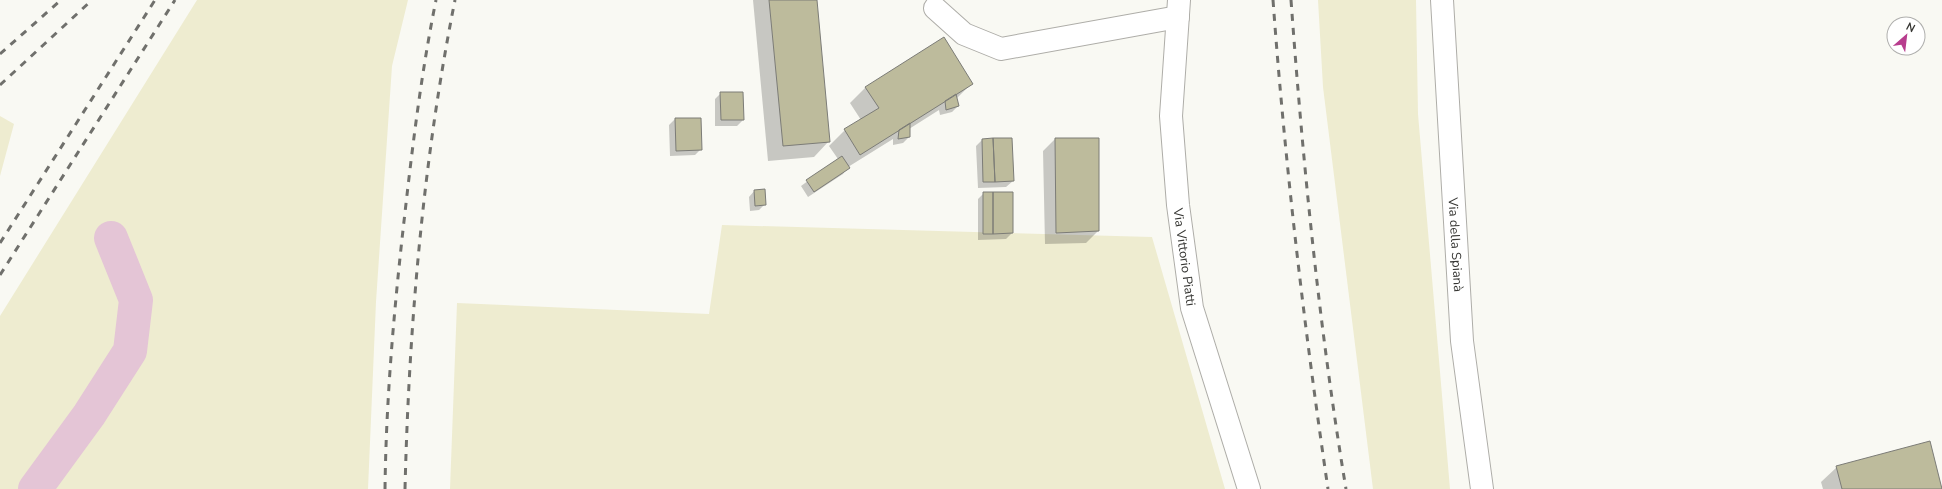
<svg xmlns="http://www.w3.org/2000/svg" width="1942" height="489" font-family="'Nunito Sans',sans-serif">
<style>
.green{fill:#eeecd0}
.shadow{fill:#0003}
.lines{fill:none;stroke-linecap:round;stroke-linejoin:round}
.canal{stroke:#e4c5d6;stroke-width:34}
.building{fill:#bdbb9c;stroke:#7c7c77}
.street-casing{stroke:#aeada8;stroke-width:24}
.secondary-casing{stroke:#aeada8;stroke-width:24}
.street{stroke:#fff;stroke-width:22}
.secondary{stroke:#fff;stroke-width:22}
.rail{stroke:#70706c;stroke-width:3;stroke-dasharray:7 7;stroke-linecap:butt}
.labels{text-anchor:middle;stroke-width:4;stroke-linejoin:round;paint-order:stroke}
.street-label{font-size:13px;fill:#363633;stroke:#fff}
</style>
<rect width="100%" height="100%" fill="#f9f9f3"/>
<path class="green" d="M197 0H408L392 66 376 302 368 489H0V316Z
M1318 0H1416L1418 114 1450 489H1373L1323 87Z
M0 116 14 124 0 176Z
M722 225 1152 237 1225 489H450L457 303 709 314Z"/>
<path class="shadow" d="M753 0H816L829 141 814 157 768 161Z
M971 84 956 99 958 106 952 112 940 115 939 110 909 129V137L903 143 893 145V139L848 167 843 174 808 197 801 186 838 159 829 146 845 130 861 120 850 103 866 87Z
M721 93 743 120 737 126H715V99Z
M675 119 701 149 695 155 670 156 669 125Z
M1055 139H1098V231L1086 243 1045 244 1043 151Z
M982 140 1013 181 1006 187 978 188 976 146Z
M755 190 765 204 759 210 750 211 749 197Z
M984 193 1012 233 1006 239 978 240V199Z
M1837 467 1942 489H1823L1821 482Z"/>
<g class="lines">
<path class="canal" d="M35 489 89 415 130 351 136 300 111 238"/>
</g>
<path class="building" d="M769 0H817L830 142 783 146Z
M944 37 973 84 860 155 844 129 879 108 865 87Z
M720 92H743L744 120H721Z
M956 94 959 106 946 110 945 101Z
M675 118H701L702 150 676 151Z
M910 123V137L898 139 899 130Z
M993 138 995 182H983L982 139Z
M993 138H1012L1014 181 995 182Z
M1055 138H1099V231L1056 233Z
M842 156 850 168 814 192 806 180Z
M765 189 766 205 755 206 754 190Z
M983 192H993V234H983Z
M993 192H1013V233L993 234Z
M1930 441 1942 489H1842L1836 466Z"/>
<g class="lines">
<g class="street-casing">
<g id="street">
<path id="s1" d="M1442 0 1462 341 1482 489"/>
<path d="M935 8 964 34 1001 49 1178 17"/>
</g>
</g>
<g class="secondary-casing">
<g id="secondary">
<path id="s2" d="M1179 0 1171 116 1178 205 1192 308 1249 489"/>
</g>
</g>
<use href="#street" class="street"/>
<use href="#secondary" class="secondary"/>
<path class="rail" d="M1273 0C1285 164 1304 326 1328 489
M1291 0C1303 164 1319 327 1346 489
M0 54 61 0
M0 85 92 0
M0 243 155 0
M0 275 175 0
M385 489C386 405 393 322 402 239 411 159 420 79 436 0
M405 489C409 326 423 160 455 0"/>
</g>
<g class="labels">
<g class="street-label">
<text dy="5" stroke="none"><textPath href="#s1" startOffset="245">Via della Spianà</textPath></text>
<text dy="5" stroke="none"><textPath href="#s2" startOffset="258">Via Vittorio Piatti</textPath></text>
</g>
</g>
<g transform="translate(1906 36) rotate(28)"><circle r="19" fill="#ffffff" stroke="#afafad"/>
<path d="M0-3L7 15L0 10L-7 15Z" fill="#b83d8e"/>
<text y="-6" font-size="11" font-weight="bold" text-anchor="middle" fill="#363633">N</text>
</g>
</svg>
